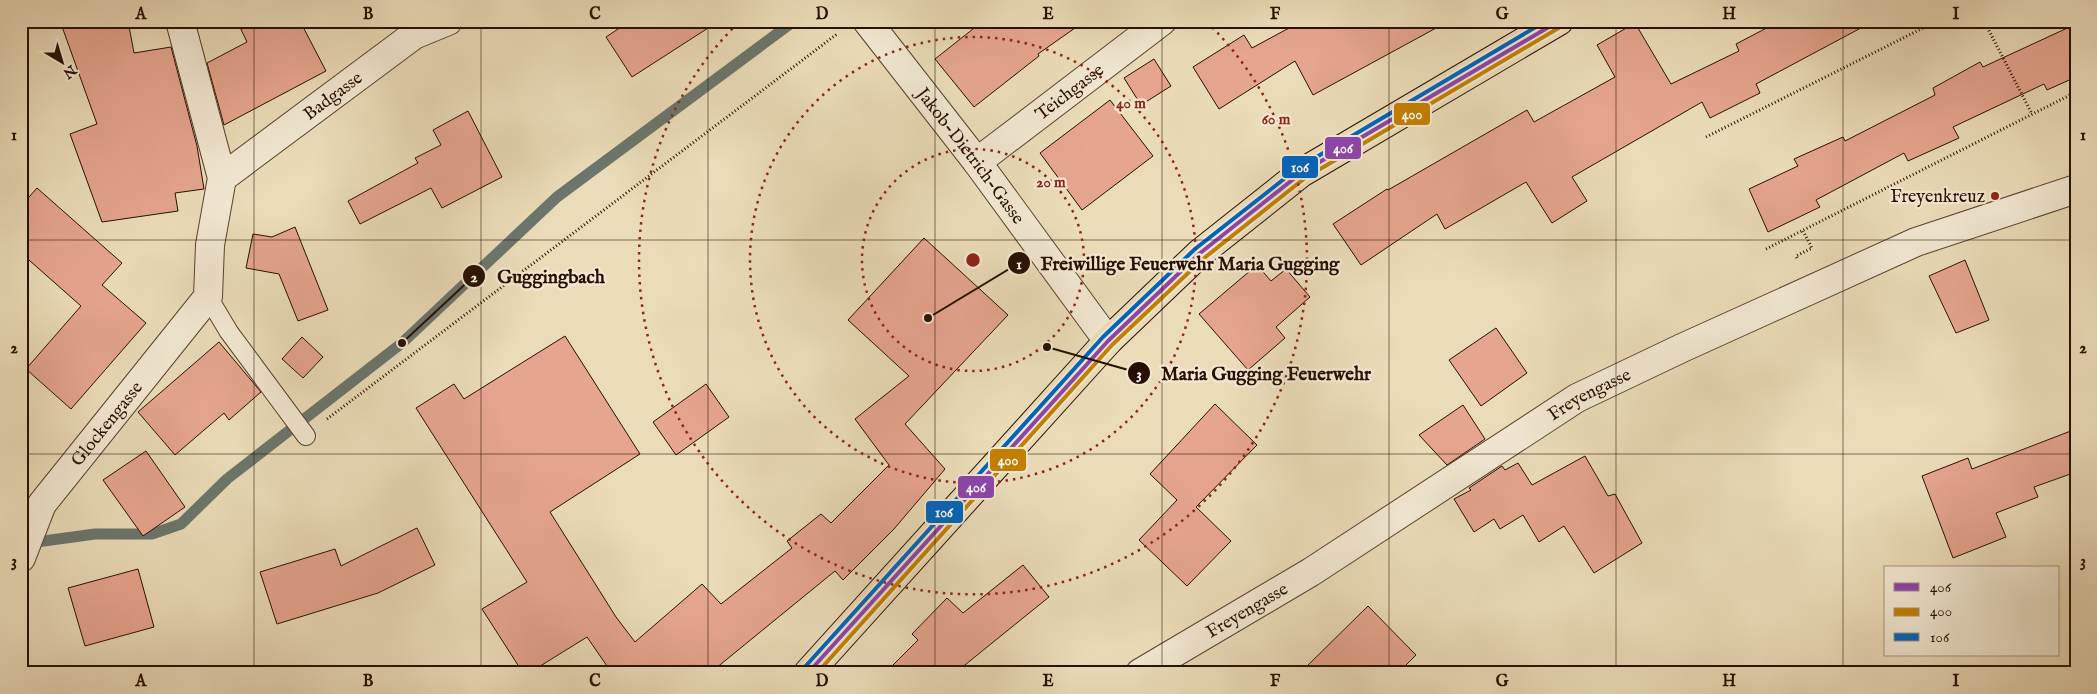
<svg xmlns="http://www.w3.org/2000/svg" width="2097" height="694" font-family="'IM FELL English',serif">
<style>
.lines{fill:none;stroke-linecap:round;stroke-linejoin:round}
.stream{stroke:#6b766d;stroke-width:11}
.building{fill:#e6a58f;stroke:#270f00}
.service-casing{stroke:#58422e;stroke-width:20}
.minor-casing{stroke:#58422e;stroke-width:30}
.primary-casing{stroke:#270f00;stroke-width:30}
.path{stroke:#270f00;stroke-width:3;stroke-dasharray:1 2.5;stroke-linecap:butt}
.service{stroke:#f2e8d2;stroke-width:18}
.minor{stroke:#f2e8d2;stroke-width:28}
.primary{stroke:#ebdcb9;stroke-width:28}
.bus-1-casing{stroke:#f2e8d2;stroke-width:8}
.bus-2-casing{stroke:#f2e8d2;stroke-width:8}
.bus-3-casing{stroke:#f2e8d2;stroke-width:8}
.bus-1{stroke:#8e44ad;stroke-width:4}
.bus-2{stroke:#c38000;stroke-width:4}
.bus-3{stroke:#0065bd;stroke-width:4}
.grid{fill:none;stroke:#270f00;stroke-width:1;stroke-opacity:0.55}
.ring{fill:none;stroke:#8f2418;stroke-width:2.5;stroke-dasharray:2.5 5}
.poi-dot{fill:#8f2418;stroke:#f2e8d2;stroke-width:2}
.labels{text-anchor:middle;stroke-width:4.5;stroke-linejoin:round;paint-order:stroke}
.street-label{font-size:18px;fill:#270f00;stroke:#f2e8d2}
.poi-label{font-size:18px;fill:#270f00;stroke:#f2e8d2;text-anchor:end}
.centre{fill:#8f2418;stroke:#f2e8d2;stroke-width:2.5}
.ring-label{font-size:15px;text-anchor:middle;font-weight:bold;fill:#8f2418;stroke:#f2e8d2;stroke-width:4.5;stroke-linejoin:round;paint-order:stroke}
.leader{fill:none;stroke:#270f00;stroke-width:2}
.callout-dot{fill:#270f00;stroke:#f2e8d2;stroke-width:2}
.mark-label{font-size:15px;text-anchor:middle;font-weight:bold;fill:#fff}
.callout-label{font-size:19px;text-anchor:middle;font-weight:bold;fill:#270f00;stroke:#f2e8d2;stroke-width:4.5;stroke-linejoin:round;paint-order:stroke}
.line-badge{stroke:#f2e8d2;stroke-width:2}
.badge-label{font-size:14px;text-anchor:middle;font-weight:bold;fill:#fff}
.neatline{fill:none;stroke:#270f00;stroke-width:2}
.grid-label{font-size:16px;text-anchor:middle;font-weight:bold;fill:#270f00}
</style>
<rect width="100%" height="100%" fill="#ebdcb9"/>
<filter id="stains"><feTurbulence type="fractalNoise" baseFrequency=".004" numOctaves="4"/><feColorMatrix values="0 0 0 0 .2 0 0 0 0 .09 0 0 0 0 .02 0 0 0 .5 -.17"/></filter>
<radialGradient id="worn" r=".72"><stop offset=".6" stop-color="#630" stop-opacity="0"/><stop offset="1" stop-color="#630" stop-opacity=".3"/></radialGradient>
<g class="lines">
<path class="stream" d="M29 543 95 534H152L181 524 227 479 402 343 557 197 794 21"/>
</g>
<path class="building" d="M60 21H128L134 53 171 47 197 146 204 189 175 193 178 211 102 222 70 134 97 124Z
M237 21H300L326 71 224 125 207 63 247 42Z
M630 21H719L632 77 606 37Z
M983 21H1085L1038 54 1039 56 974 107 935 59Z
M1302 21H1449L1313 95 1295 61 1219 109 1193 67 1244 35 1252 48Z
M1780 21H1874L1756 84 1760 93 1710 118 1702 102 1572 177 1587 201 1552 223 1526 182 1445 229 1437 214 1361 265 1333 224 1387 189 1388 190 1527 110 1534 122 1615 77 1597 45 1635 23 1671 84 1739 51 1736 44Z
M2076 24V77L2047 90 2044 84 1953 127 1959 138 1908 161 1904 153 1816 200 1820 207 1768 232 1749 189 1798 166 1794 159 1843 137 1845 141 1935 95 1933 88 1980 62 1983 67Z
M1154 59 1171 86 1141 105 1124 78Z
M1110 100 1153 156 1082 210 1040 153Z
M468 111 502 177 442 208 431 188 360 224 348 201 418 163 415 158 441 145 433 130Z
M37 188 122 263 102 285 146 323 71 409 26 369 81 306 21 253V206Z
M295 227 328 310 298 321 279 274 246 268 253 234 272 237Z
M924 238 1008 315 905 424 945 469 894 529 843 580 835 571 710 673H599L607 666 587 637 529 673H523L482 609 527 582 416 408 454 384 464 399 565 336 640 454 550 512 616 617 635 642 702 584 721 604 792 548 787 541 821 514 831 523 889 465 855 419 909 376 848 320Z
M1965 260 1989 320 1956 333 1929 276Z
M1257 265 1271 281 1286 269 1310 297 1276 327 1285 338 1248 370 1199 314Z
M1496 328 1527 373 1481 406 1449 360Z
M302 337 323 357 303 378 282 359Z
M219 342 261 392 229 420 224 413 175 455 138 412Z
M706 384 729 417 676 455 653 422Z
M1215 404 1257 445 1196 507 1231 541 1187 586 1139 540 1177 500 1150 474Z
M1463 405 1485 439 1447 465 1419 435Z
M2076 429V472L2034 487 2038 497 1996 513 2006 537 1953 558 1922 476 1968 458 1972 469Z
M146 451 185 507 143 536 103 480Z
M1585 456 1608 496 1615 494 1642 543 1594 573 1564 526 1539 542 1523 515 1500 529 1494 519 1474 532 1454 499 1471 490 1469 488 1502 466 1505 470 1518 463 1532 485Z
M417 528 435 565 378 593 277 624 260 572 335 549 341 566Z
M1023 565 1049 597 955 673H885L918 640 912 634 947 598 963 613Z
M138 569 154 627 85 646 68 588Z
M1368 606 1416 655 1398 673H1300Z"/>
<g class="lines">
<g class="service-casing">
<path id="service" d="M208 297 229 332 306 436"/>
</g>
<g class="minor-casing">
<g id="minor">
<path id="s1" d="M867 21 977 162 1108 341"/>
<path id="s2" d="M977 162 1162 21"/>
<path id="s3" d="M222 178 414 35 448 21"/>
<path id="s4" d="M21 558 42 504 208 297 210 245 222 178 180 21"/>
<path id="s5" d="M1140 673 1311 572 1577 398 1682 348 1916 242 2076 189"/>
</g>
</g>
<g class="primary-casing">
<path id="primary" d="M808 673 1108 341 1199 254 1301 173 1559 21"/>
</g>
<path class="path" d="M1984 21 2032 114
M1706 137 1937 21
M1766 249 2076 92
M1797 258 1796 256 1812 248 1803 231
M327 419 837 34"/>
<use href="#service" class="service"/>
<use href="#minor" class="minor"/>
<use href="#primary" class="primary"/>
<g class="bus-1-casing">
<path id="bus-1" d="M808 673 1108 341 1199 254 1301 173 1559 21"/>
</g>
<g class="bus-2-casing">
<path id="bus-2" d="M817 673 1112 345 1203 259 1305 178 1562 26"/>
</g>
<g class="bus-3-casing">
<path id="bus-3" d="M803 669 1103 337 1195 249 1298 168 1546 21"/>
</g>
<use href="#bus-1" class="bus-1"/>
<use href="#bus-2" class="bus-2"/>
<use href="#bus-3" class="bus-3"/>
</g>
<path class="grid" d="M254 21V673M481 21V673M708 21V673M935 21V673M1162 21V673M1389 21V673M1616 21V673M1843 21V673M21 240H2076M21 454H2076"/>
<g class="ring">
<circle cx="973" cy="260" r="111"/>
<circle cx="973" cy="260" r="223"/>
<path d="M1207 22A334 334 0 1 1 739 22"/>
</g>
<circle class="poi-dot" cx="1995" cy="196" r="5"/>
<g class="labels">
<g class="street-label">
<text dy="6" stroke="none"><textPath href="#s2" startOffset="116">Teichgasse</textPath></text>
<text dy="6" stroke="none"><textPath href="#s3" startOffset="138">Badgasse</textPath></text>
<text dy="6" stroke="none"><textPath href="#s1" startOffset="170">Jakob-Dietrich-Gasse</textPath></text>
<text dy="6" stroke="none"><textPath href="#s5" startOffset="529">Freyengasse</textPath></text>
<text dy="6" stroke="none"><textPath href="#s4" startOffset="161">Glockengasse</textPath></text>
<text dy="6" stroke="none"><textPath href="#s5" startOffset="124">Freyengasse</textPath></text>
</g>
<g class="poi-label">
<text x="1985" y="202">Freyenkreuz</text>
</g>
</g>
<circle cx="973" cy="260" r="8" class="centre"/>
<g class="ring-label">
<text x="1131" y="108">40 m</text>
<text x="1276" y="124">60 m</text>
<text x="1051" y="187">20 m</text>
</g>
<path class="leader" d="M928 318L1019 263M402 343L474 276M1047 347L1139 373"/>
<g class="callout-dot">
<circle cx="928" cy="318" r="5"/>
<circle cx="402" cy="343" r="5"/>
<circle cx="1047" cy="347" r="5"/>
<circle cx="1019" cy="263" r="12"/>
<circle cx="474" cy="276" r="12"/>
<circle cx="1139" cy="373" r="12"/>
</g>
<g class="mark-label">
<text x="1019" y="269">1</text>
<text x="474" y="282">2</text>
<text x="1139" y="379">3</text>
</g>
<g class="callout-label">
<text x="1190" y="270">Freiwillige Feuerwehr Maria Gugging</text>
<text x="551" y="283">Guggingbach</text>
<text x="1266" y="380">Maria Gugging Feuerwehr</text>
</g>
<g class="line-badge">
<rect x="1393" y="102" width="38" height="24" rx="5" fill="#c38000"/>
<rect x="1324" y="136" width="38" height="24" rx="5" fill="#8e44ad"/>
<rect x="1281" y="155" width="38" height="24" rx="5" fill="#0065bd"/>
<rect x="989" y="448" width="38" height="24" rx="5" fill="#c38000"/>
<rect x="957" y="475" width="38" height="24" rx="5" fill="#8e44ad"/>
<rect x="925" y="500" width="39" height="24" rx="5" fill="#0065bd"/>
</g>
<g class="badge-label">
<text x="1412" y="119">400</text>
<text x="1343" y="153">406</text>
<text x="1300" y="172">106</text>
<text x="1008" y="465">400</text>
<text x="976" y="492">406</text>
<text x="944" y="517">106</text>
</g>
<rect width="2097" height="694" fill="none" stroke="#ebdcb9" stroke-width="55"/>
<rect x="1884" y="566" width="175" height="90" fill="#f2e8d2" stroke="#a1917e"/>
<rect x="1894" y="583" width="25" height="8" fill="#8e44ad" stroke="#a1917e"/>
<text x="1930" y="592" font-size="15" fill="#270f00">406</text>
<rect x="1894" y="608" width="25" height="8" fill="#c38000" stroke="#a1917e"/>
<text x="1930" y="616" font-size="15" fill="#270f00">400</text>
<rect x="1894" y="633" width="25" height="8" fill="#0065bd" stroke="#a1917e"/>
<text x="1930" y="642" font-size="15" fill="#270f00">106</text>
<g transform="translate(62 62) rotate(142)" stroke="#f2e8d2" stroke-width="4" paint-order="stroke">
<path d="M0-4L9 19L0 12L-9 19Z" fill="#270f00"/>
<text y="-8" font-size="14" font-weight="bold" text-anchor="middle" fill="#270f00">N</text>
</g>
<rect x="28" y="28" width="2042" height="638" class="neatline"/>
<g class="grid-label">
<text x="141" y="19">A</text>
<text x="368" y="19">B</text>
<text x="595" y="19">C</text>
<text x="822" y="19">D</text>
<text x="1048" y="19">E</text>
<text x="1275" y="19">F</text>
<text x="1502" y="19">G</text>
<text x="1729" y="19">H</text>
<text x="1956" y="19">I</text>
<text x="14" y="140">1</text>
<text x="2083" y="140">1</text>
<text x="14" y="353">2</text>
<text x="2083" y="353">2</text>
<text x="14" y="566">3</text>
<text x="2083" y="566">3</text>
<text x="141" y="686">A</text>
<text x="368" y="686">B</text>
<text x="595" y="686">C</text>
<text x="822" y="686">D</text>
<text x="1048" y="686">E</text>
<text x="1275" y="686">F</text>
<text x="1502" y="686">G</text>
<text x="1729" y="686">H</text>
<text x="1956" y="686">I</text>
</g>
<rect width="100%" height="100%" filter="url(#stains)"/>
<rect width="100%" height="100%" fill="url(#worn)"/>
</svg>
